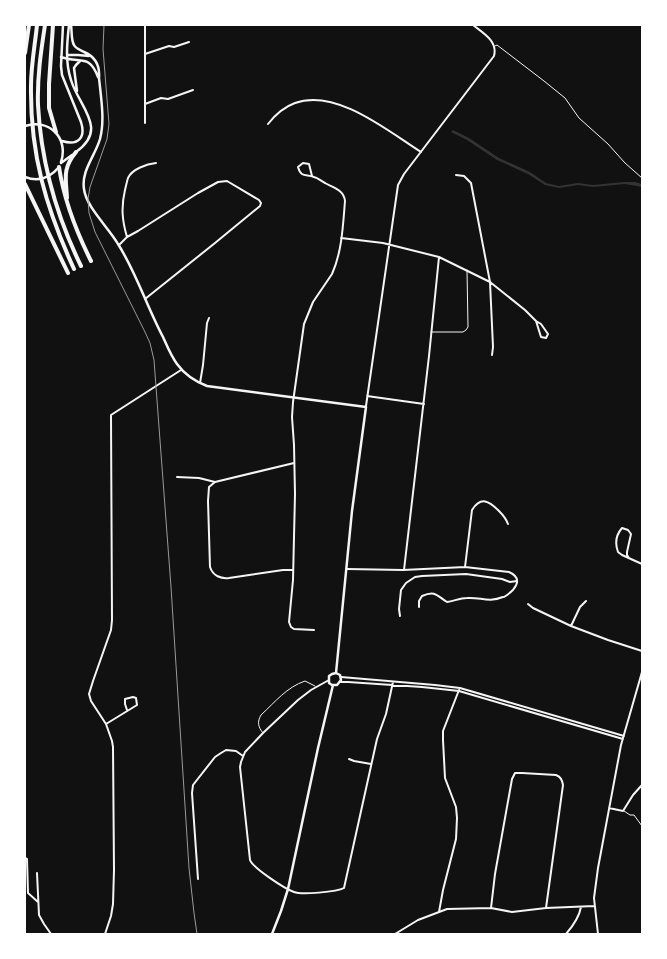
<svg xmlns="http://www.w3.org/2000/svg" width="667" height="959" font-family="'IBM Plex Sans',sans-serif">
<style>
.water{fill:#333}
.lines{fill:none;stroke-linecap:round;stroke-linejoin:round}
.service{stroke:#f5f5f5;stroke-width:1}
.pedestrian{stroke:#f5f5f5;stroke-width:2}
.minor{stroke:#f5f5f5;stroke-width:2}
.tertiary{stroke:#f5f5f5;stroke-width:2.5}
.motorway{stroke:#f5f5f5;stroke-width:4}
.tram{stroke:#9a9a9a;stroke-width:1}
</style>
<rect width="100%" height="100%" fill="#111"/>
<path class="water" d="M453 130 469 138 499 158 530 172 546 183 559 186 578 183 593 185 624 182H635L642 184V187L625 184 593 187 578 185 559 188 545 185 528 174 497 160 467 140 451 132Z"/>
<g class="lines">
<path class="service" d="M495 46 497 45 544 81 565 98 579 118 608 144 625 163 642 178
M431 332H463L466 330 468 327 467 270
M263 733C258 727 257 722 261 715 275 702 287 687 305 681L315 686
M624 811 630 815H634L642 826"/>
<path class="pedestrian" d="M419 607V601L422 596C436 590 437 596 447 602 454 601 460 598 467 598 481 597 488 603 503 597
M400 616 399 609 401 590 406 583 415 577 422 576 466 574 502 579 510 582 517 581"/>
<path class="minor" d="M145 54 169 46 174 47 189 42
M145 104 161 98 168 99 193 90
M145 123V25
M268 124C275 115 284 107 295 103 336 88 388 131 421 152
M456 175 464 176 471 183 490 282 493 347 492 355
M312 176 309 164 303 163 298 167C301 178 306 174 314 177 318 178 321 181 325 183 334 188 344 190 345 201 343 225 342 252 332 274L313 302 304 324 293 402 292 417 294 445 295 494 293 580 289 622 291 627 294 629 314 630
M127 237C122 220 121 207 125 190 126 186 127 181 128 178 132 169 147 164 156 163
M341 238 383 243 439 257 490 282 525 310 536 321
M119 245 127 237 138 231 198 193 218 182 227 181 259 200 261 203 260 206 215 243 145 299
M536 321 541 324 548 334 546 338 541 337Z
M200 383 203 365 207 323 209 318
M367 396 424 404
M366 406 398 185 404 174 494 56C498 41 483 33 473 25
M177 477 199 478 215 482
M629 558 627 555V552L631 534 628 530 622 528C616 535 615 544 618 552L622 555 642 564
M465 567 472 510C481 496 489 501 499 511 503 515 506 518 508 524
M347 569 403 570 465 567 509 572C525 579 514 591 504 597
M293 570H283L229 578C221 579 213 576 210 567L208 501 209 487 215 482 294 463
M404 570 429 356 439 257
M528 604 533 608 571 626 608 640 642 651
M571 626 580 607 586 601
M341 677 435 685 460 688 624 736
M329 680 311 690 298 700 263 733 245 752 241 762 240 767 250 860C253 868 285 889 294 892 301 895 337 892 344 888L377 739 386 714 393 682
M341 682H348L422 687 459 691 623 739
M106 724 137 705 136 698 133 697 125 699V704L127 710
M349 759 354 761 371 764
M609 808 623 811 633 795 642 785
M25 858 27 859 28 893 38 902
M37 873 39 915 44 924 51 934
M198 879 192 793 193 785 215 757 221 753 226 750 236 751 243 756
M491 908 495 874 512 779 515 773H522L556 775C561 777 562 780 563 785L546 908
M439 912 443 890 456 839 457 818 456 807 445 778 443 740V731L459 690
M105 934 111 916 113 904 114 870 113 747 112 741 106 724 91 701 89 694 93 681 111 630 112 620 111 415 181 370
M395 934 418 920 447 909 491 908 512 912 546 908 594 906
M566 934C573 926 579 918 581 907
M598 934 594 898 598 868 621 745 642 672"/>
<path class="tertiary" d="M69 25C67 43 65 62 71 80 79 107 109 129 76 152
M71 25C72 31 71 40 74 45 76 49 81 50 84 52 96 57 100 66 99 78 101 98 105 120 100 139 95 156 81 171 84 189 86 207 109 228 118 244 136 272 147 307 163 337 167 346 171 356 177 364 185 375 194 381 207 386L366 407 352 511 336 673
M67 55H78L89 56
M61 57C80 64 89 53 98 77
M77 91 74 68 76 65 80 61
M25 126C49 118 69 138 61 162
M62 141C78 146 86 138 81 122L62 75 61 66 63 25
M61 163 72 155
M25 177C38 182 50 178 59 167
M332 685 329 683V676L332 674 336 673
M333 685H337L341 680 340 675 336 673
M272 934 281 911 288 889 318 748 333 685"/>
<path class="motorway" d="M37 25C35 45 31 65 31 86 30 154 46 208 74 269
M45 25C41 51 37 78 38 105 41 161 56 215 81 266
M53 25 49 84V108L56 132
M25 53 29 25
M59 167C64 200 76 231 91 261
M25 184 68 273
M67 198C66 178 62 169 76 152"/>
<path class="tram" d="M104 25 103 49 109 124 107 139 90 187 88 199 89 213 95 232 145 332 150 343 154 360 171 587 189 868 194 913 197 934"/>
</g>
<rect width="667" height="959" fill="none" stroke="#ffffff" stroke-width="52"/>
</svg>
